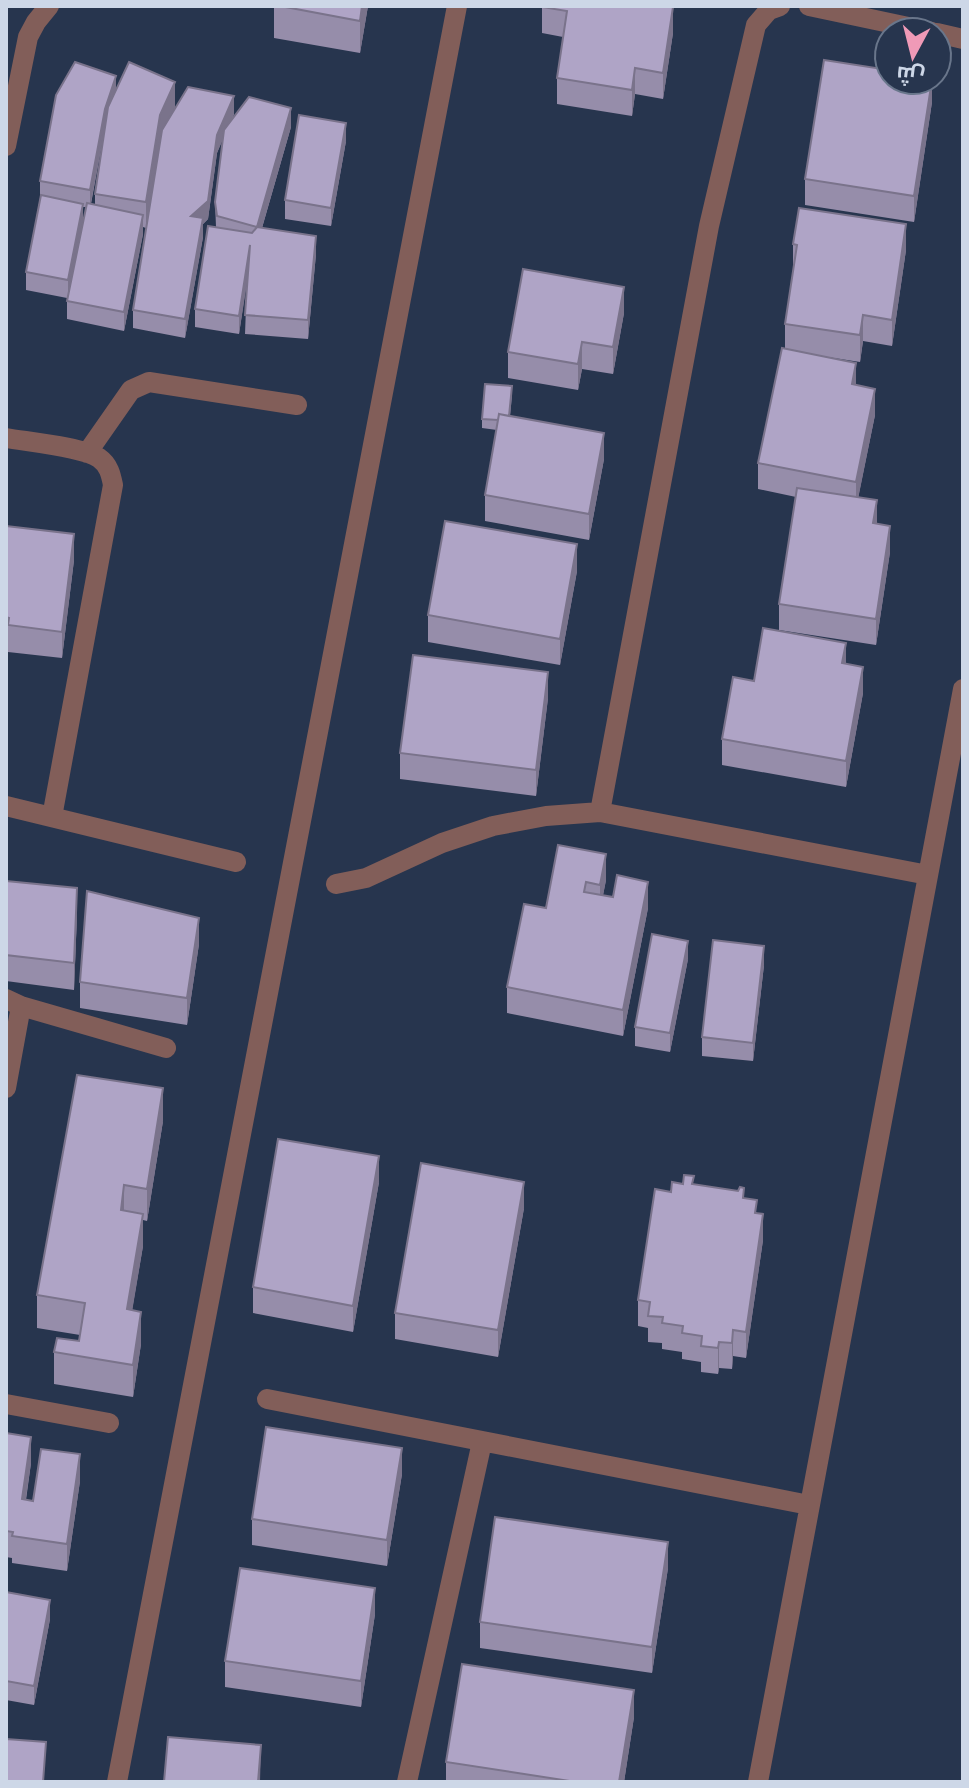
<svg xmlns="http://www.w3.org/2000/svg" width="969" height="1788" font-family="'Roboto Serif',Cairo,serif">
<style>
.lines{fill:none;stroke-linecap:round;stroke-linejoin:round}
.minor{stroke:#825e59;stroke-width:20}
.wall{fill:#968daa;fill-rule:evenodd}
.shaded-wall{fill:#7a738b}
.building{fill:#afa4c6;stroke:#7a738b;stroke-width:2}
</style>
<rect width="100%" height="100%" fill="#27354e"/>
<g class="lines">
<path class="minor" d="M809 6 932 32
M937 33 963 39
M6 146 28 37 36 22 49 6
M6 438C29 442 82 447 99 458 109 465 111 475 113 485L52 817
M87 453 131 390 149 382 297 405
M6 806 236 862
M600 812 709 226 756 25 769 10 780 6
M336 884 366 878 442 843 493 826 546 816 600 812 928 875
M6 999 21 1006 166 1048
M6 1088 21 1006
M267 1399 809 1505
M6 1404 109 1423
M117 1782 457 6
M407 1782 482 1442
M758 1782 963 689"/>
</g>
<path class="wall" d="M274 6H368L360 53 274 38Z
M542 6 673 33 663 99 635 94 632 116 557 104V78L563 37 542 33Z
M932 80V102L914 222 805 205V179Z
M116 90 175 108 234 114 232 120 291 127 262 228 316 254 308 339 245 334 247 280 239 334 195 327V309L216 227 215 202 223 138 217 153 208 219 203 224V237L185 338 133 328V310L161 139 146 228 143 227V234L124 331 67 319V298L26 290V272L40 198V181ZM105 127 95 194V205L91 204ZM83 207H86L83 222Z
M346 141 331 226 285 219V200Z
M793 244 906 250 892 346 863 341 860 362 821 356 856 385 875 415 858 498 877 524 890 552 876 645 779 630V604L796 497 758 489V463L785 348V324L793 270Z
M624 313 613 374 582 369 578 390 508 378V352Z
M512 395 510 416 604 459 589 540 485 521V495L497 430 482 428V419Z
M6 526 74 560 62 658 8 652V644H6Z
M577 571 560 665 428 642V615Z
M846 664 863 693 846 787 722 765V739L754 681Z
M548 698 536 796 400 779V753Z
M558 845 606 880 603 895 648 908 623 1036 507 1013V987L546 908Z
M6 881 77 914 74 990 6 981Z
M199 944 187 1025 80 1008V982Z
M688 959 670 1052 635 1046V1027Z
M764 965 753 1061 702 1056V1037Z
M163 1121 147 1221 143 1220V1246L132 1310 141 1344 133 1397 54 1384V1352L79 1341 80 1335 37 1328V1295Z
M379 1182 353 1332 253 1313V1287Z
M683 1184H694L744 1198 757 1213 763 1240 746 1358 733 1356 732 1369 719 1368 718 1374 701 1372V1362L682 1359V1352L662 1349V1343L648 1342V1328L638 1326V1300Z
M524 1208 498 1357 395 1339V1313Z
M6 1433 31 1463 26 1500 33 1501 80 1481 67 1571 12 1563V1558L6 1557Z
M402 1474 387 1566 252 1545V1519Z
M668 1568 652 1673 480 1648V1622Z
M6 1592 50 1619 34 1705 6 1700Z
M375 1614 361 1707 225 1687V1661Z
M634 1717 624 1782H446V1762Z"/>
<path class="shaded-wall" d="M362 6H368L360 53V21Z
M673 7V33L663 99V73Z
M635 68V94L632 116V90Z
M116 76V94L105 127 90 208V190L105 109Z
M932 80V102L914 222V196Z
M175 82V108L160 141 146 228V202L160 115Z
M234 96V114L217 153 208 219 203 224V237L185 338 191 216 217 135Z
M291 108V127L257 245V227Z
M346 123V141L331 226V208Z
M83 204V222L68 298V280Z
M143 215V234L124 331V312Z
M906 224V250L892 346V320Z
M316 236V254L308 339V320Z
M250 245V264L239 334V316Z
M624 287V313L613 374V347Z
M863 315V341L860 362V335Z
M582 342V369L578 390V364Z
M856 363V389L852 384Z
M875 389V415L856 509V482Z
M604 433V459L589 540V514Z
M877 500V527L873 523Z
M890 526V552L876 645V619Z
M74 534V560L62 658V632Z
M577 544V571L560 665V639Z
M846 643V669L842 663Z
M863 667V693L846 787V761Z
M548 672V698L536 796V770Z
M606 854V880L600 911V885Z
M648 882V908L623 1036V1010Z
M77 888V914L74 990V963Z
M199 918V944L187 1025V998Z
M688 941V959L670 1052V1033Z
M764 946V965L753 1061V1043Z
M163 1088V1121L147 1221V1189Z
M379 1156V1182L353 1332V1306Z
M524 1182V1208L498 1357V1330Z
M124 1185V1218L121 1210Z
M143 1214V1246L127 1342V1309Z
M763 1214V1240L746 1358V1332Z
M141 1312V1344L133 1397V1365Z
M733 1330V1356L732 1369V1343Z
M719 1342V1368L718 1374V1348Z
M31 1437V1463L22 1525V1499Z
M402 1448V1474L387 1566V1540Z
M80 1454V1481L67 1571V1544Z
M668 1542V1568L652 1673V1647Z
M375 1588V1614L361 1707V1681Z
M50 1600V1619L34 1705V1686Z
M634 1690V1717L624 1782H619Z
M261 1745 260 1782H258Z"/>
<path class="building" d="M280 6H362L360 21Z
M542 6H666L673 7 663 73 635 68 632 90 557 78 567 11 542 7Z
M824 60 889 70V80H932L914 196 805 179Z
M75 62 116 76 105 109 90 190 40 181 56 95Z
M129 62 175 82 160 115 146 202 95 194 108 107Z
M188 87 234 96 217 135 208 201 191 216 203 218 185 319 133 310 162 130Z
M249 97 291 108 257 227 217 216 215 202 224 130Z
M299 115 346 123 331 208 285 200Z
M41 195 83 204 68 280 26 272Z
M87 203 143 215 124 312 67 301Z
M799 208 906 224 892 320 863 315 860 335 785 324 797 245 793 244Z
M208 226 252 233 257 227 316 236 308 320 245 315 250 245 239 316 195 309Z
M523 269 624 287 613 347 582 342 578 364 508 352Z
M782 348 856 363 852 384 875 389 856 482 758 463Z
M485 384 512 386 509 416 499 414 498 420 482 419Z
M499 414 604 433 589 514 485 495Z
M797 488 877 500 873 523 890 526 876 619 779 604Z
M445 521 577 544 560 639 428 615Z
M6 526 74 534 62 632 8 625 9 618 6 617Z
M763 628 846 643 842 663 863 667 846 761 722 739 733 677 754 681Z
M413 655 548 672 536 770 400 753Z
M558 845 606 854 600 885 586 882 584 892 613 897 617 875 648 882 623 1010 507 987 524 904 546 908Z
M6 881 77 888 74 963 6 955Z
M87 891 199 918 187 998 80 982Z
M652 934 688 941 670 1033 635 1027Z
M713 940 764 946 753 1043 702 1037Z
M77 1075 163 1088 147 1189 124 1185 121 1210 143 1214 127 1309 141 1312 133 1365 54 1352 57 1338 79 1341 85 1303 37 1295Z
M278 1139 379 1156 353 1306 253 1287Z
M421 1163 524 1182 498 1330 395 1313Z
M684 1175 694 1176 692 1184 738 1191 740 1187 744 1188 743 1198 757 1200 755 1213 763 1214 746 1332 733 1330 732 1343 719 1342 718 1348 701 1346 702 1336 682 1333 683 1326 662 1323 663 1317 648 1316 650 1302 638 1300 655 1189 671 1192 672 1182 683 1184Z
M266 1427 402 1448 387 1540 252 1519Z
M6 1433 31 1437 22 1499 33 1501 41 1449 80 1454 67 1544 12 1536 13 1532 6 1531Z
M495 1517 668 1542 652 1647 480 1622Z
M240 1568 375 1588 361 1681 225 1661Z
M6 1592 50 1600 34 1686 6 1681Z
M462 1664 634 1690 619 1782H576L446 1762Z
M168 1737 261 1745 258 1782H164Z
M6 1739 46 1742 43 1782H6Z"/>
<rect width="969" height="1788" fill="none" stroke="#cdd7e7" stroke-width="16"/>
<g transform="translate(913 56) rotate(187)"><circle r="38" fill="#27354e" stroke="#69768b" stroke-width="2"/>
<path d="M0-6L14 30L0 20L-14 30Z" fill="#f09ab7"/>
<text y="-12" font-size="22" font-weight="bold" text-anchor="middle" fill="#cdd7e7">ش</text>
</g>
</svg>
